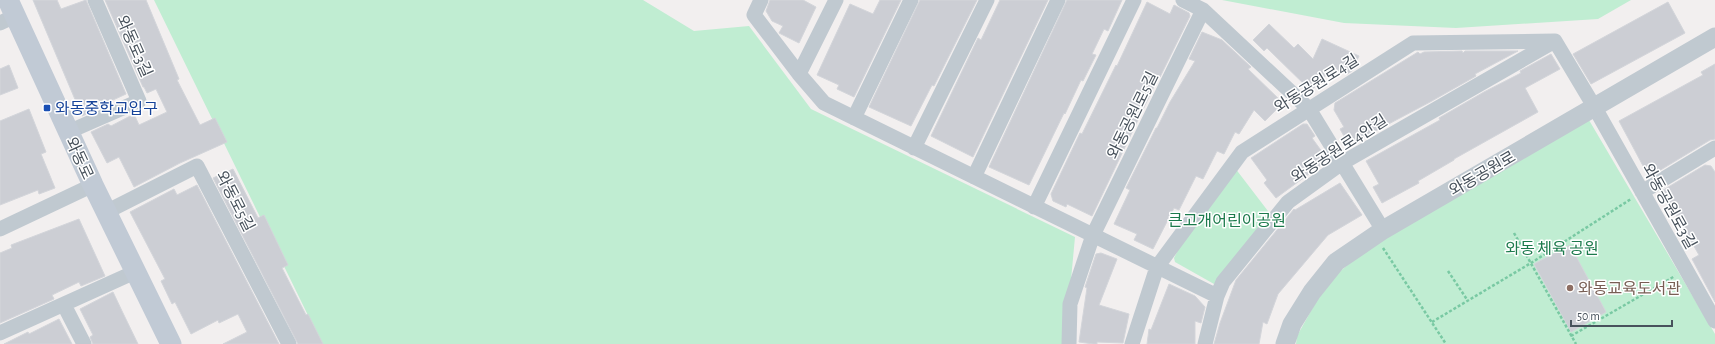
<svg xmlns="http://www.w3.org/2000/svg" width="1715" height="344" font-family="'Alegreya Sans','Noto Sans KR',sans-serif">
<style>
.green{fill:#c0edd2}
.building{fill:#ccced4;stroke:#d3d5da}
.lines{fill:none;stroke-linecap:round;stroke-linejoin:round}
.path{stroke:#79c9a3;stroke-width:2.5;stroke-dasharray:3 2;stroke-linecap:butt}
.minor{stroke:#c0c9d0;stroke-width:15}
.tertiary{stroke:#c0c9d0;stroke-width:19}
.secondary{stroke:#c1cad5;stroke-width:21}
.transit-dot{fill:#1a4fb4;stroke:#fff;stroke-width:1.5}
.education-dot{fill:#8d6e63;stroke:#fff;stroke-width:1.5}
.labels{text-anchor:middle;stroke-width:3;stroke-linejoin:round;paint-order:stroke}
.street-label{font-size:16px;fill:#48525c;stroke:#fff}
.transit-label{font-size:16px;fill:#164399;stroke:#fff;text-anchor:start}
.park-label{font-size:16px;fill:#1c7a4c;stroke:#fff}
.education-label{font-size:16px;fill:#785e54;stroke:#fff;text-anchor:start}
</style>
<rect width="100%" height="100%" fill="#f2efef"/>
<path class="green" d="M154 0H643L694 31 749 26 811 109 1075 237 1065 344H322Z
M1222 0H1631L1598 19 1456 28 1344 23Z
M1586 115 1715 334V344H1296L1297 336 1327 282 1367 249Z
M1235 168 1271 215 1214 284 1175 262 1174 258 1203 200Z"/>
<path class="building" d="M33 0H57L61 9 86 0 126 94 100 106 101 108 82 116Z
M105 0H146L179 79 177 80 200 125 215 118 227 142 180 163 134 187 119 157 107 163 91 132 108 124 111 126 134 114 139 125 167 112 156 89 147 93 144 87H143Z
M770 0H803L816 7 799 43 779 33 783 26 772 21 766 11Z
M880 0H901L854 97 837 89 839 85 817 75 850 4 873 14Z
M920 0H977L934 86 932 85 911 126 869 107Z
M1000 0H1048L973 157 931 136 978 38 981 40Z
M1067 0H1122L1108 31 1104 29 1092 54 1096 55 1083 81 1081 80 1065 114 1064 113 1029 185 989 167Z
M1147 2 1170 14 1174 5 1189 13 1190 16 1160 77 1159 76 1092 216 1067 204 1066 207 1053 201 1051 194 1080 133 1082 134 1116 65 1117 66Z
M1668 2 1685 33 1591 84 1573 54Z
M1269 24 1294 48 1298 44 1313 59 1322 39 1359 56 1352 71 1347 74 1333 68 1311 91 1267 48 1264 51 1253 40Z
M1202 32 1222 40 1251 67 1248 69 1283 103 1265 121 1254 110 1239 134 1235 132 1224 154 1217 151 1203 179 1196 176 1179 210 1174 208 1153 249 1134 240 1137 234 1114 224 1130 190 1126 188 1156 128H1157L1170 102 1195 61 1189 59Z
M1462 51 1463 53 1465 51H1518L1475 74 1476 76 1430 102 1349 145 1340 129 1344 127 1334 110 1335 103 1418 52 1420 54 1424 52Z
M1551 54 1560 69 1525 88 1538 112 1454 159V160L1418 181 1419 183 1382 203 1373 187 1379 184 1366 161 1440 120 1439 118 1484 92 1521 73 1520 71Z
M1715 64V139L1710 140 1649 177 1619 121 1703 75 1701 72Z
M9 65 18 88 0 95V69Z
M29 109 46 152 41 154 55 188 39 194 38 190 0 205V121Z
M1303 124H1307L1315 136 1312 138 1328 160 1276 198 1264 183 1267 180 1251 158Z
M1705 165 1711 166 1715 172V302L1692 259 1699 255 1675 213 1673 214 1660 192Z
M233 169 258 218 264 215 288 265 282 268 306 315 308 314 323 344H298L213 178Z
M1340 183 1362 215 1328 235 1278 294 1267 324 1263 322 1259 344H1214L1220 323 1236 280 1294 209 1295 210Z
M197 185 279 344H223L247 332 238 314 219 323 218 320 191 334 175 302 172 304 161 281 165 279 130 212 174 189 177 195Z
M79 219 105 276 81 286 79 282 52 295 54 299 0 323V253L12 248 11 245Z
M1570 245 1606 312 1571 332 1534 264Z
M1101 253 1117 259 1099 305 1129 314 1123 343 1097 342V344H1093L1079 342 1087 288 1085 287 1096 254Z
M1169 284 1195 296 1205 307 1201 323 1195 321V344H1147L1149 329 1151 330Z
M113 292 122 311 138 344H93L90 337 93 335 80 309Z
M59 319 72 344H4L28 332 29 334Z"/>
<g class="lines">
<path class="path" d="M1514 233 1576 344
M1383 248 1446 344
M1448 271 1468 301
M1432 322 1531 263 1631 199
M1571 336 1675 276"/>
<path class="minor" d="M761 0 754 15 799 74
M836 0 799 74 824 103 1217 296
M1183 0 1203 10 1309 109 1383 230
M0 23 15 16
M854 118 911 0
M68 132 139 101 95 0
M914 148 987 0
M974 177 1058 0
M1642 192 1715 148
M1034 207 1134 0
M106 212 197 166 289 344
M0 229 93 185
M64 305 84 344
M0 333 135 272
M1069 344 1070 304 1093 235 1203 10
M1132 344 1157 267 1242 152 1413 43 1555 41 1595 108 1715 321
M1205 344 1217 296 1223 282 1288 202 1342 163 1553 42"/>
<path class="tertiary" d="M1285 344 1292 324 1312 292 1336 262 1383 230 1715 37"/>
<path class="secondary" d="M8 0 93 185 171 344"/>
</g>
<rect class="transit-dot" x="43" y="104" width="8" height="8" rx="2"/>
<circle class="education-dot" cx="1570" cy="288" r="4"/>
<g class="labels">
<g class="street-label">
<text transform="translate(135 46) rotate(66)" y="6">와동로3길</text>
<text transform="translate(1316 83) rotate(-32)" y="6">와동공원로4길</text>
<text transform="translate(1132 115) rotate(-64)" y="6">와동공원로5길</text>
<text transform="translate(1339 148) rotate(-33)" y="6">와동공원로4안길</text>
<text transform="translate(80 158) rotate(65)" y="6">와동로</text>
<text transform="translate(1482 173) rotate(-30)" y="6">와동공원로</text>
<text transform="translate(236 201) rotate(63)" y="6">와동로5길</text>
<text transform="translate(1670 206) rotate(61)" y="6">와동공원로3길</text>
</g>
<g class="transit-label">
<text x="55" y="114">와동중학교입구</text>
</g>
<g class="park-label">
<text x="1227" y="226">큰고개어린이공원</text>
<text x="1552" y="254">와동 체육 공원</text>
</g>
<g class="education-label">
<text x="1578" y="294">와동교육도서관</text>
</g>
</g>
<path d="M1571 320v6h101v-6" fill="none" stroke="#48525c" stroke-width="2"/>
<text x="1577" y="320" font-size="12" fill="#48525c" stroke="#ffffff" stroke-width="3" paint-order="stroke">50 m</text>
</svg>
